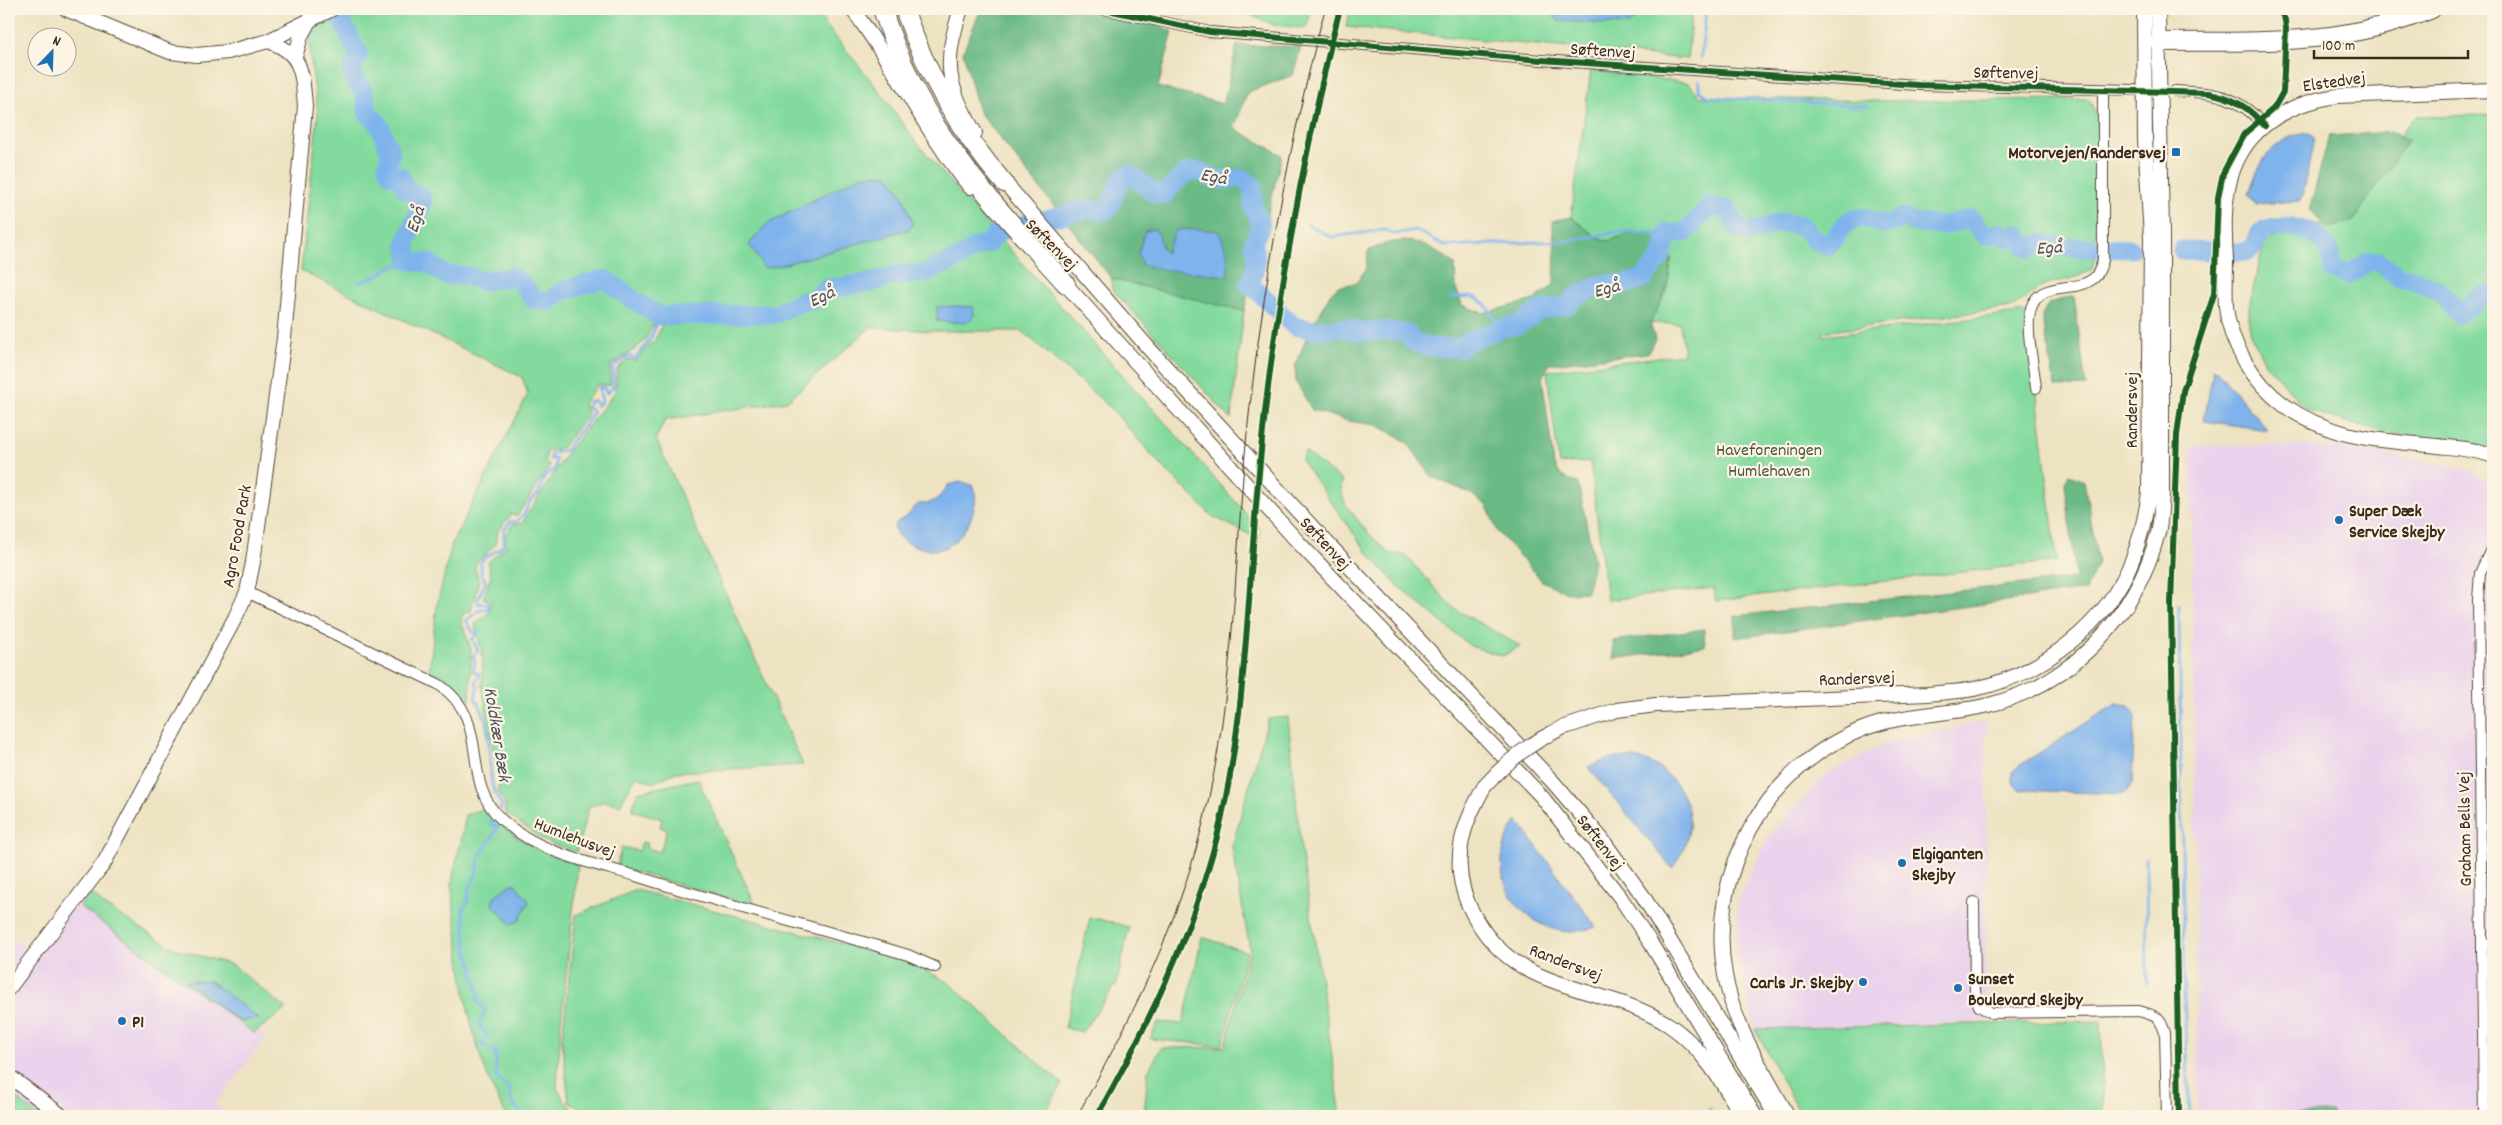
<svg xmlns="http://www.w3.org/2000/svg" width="2502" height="1125" font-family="Dekko,sans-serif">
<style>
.built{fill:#ead1ec}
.green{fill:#83da9f;stroke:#5f825e}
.forest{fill:#6aba86;stroke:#527252}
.water{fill:#7fb3ec;stroke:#5d6e85}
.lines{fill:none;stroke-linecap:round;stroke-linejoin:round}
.stream{stroke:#7fb3ec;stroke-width:3}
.river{stroke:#7fb3ec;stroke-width:19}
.street-casing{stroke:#564636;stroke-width:12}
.secondary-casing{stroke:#564636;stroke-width:16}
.highway-casing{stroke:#564636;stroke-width:20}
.street{stroke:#fff;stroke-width:10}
.secondary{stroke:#fff;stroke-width:14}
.highway{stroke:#fff;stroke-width:18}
.tram{stroke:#3b2a1e;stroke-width:1}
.secondary-bridge-casing{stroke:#564636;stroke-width:16;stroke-linecap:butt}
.secondary-bridge{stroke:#fff;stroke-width:14}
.cycleway-casing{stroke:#fcf5e5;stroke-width:9}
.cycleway{stroke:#1b5e20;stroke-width:6}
.poi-dot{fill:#1f6fb2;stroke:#fcf5e5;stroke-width:2}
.labels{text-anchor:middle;stroke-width:4.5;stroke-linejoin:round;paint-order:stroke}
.street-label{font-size:18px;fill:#3b2a1e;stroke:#fcf5e5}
.poi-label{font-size:18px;font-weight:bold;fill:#3b2a1e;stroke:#fcf5e5;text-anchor:start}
.park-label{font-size:18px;fill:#4d563e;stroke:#fcf5e5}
.water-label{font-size:19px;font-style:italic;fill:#4f535c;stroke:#fcf5e5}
</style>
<rect width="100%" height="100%" fill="#fcf5e5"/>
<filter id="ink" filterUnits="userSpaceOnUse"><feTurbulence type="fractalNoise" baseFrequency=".02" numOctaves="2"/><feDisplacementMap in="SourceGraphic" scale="10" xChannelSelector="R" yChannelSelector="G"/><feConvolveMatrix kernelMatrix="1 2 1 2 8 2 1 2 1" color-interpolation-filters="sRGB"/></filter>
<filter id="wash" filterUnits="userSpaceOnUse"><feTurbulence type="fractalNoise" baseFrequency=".0096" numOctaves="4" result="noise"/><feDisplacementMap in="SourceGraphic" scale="20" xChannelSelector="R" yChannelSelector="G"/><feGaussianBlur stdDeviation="1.12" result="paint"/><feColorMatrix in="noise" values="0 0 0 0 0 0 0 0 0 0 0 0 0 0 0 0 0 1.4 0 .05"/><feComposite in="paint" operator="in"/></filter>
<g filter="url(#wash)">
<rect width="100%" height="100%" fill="#ede2c1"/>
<path class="built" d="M2307 445 2365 450 2445 465 2472 471 2493 485V1116H2198L2191 446Z
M1986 721V1022L1755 1029 1736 949 1738 902 1768 836 1827 774 1884 744Z
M70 894 266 1037 215 1105 229 1116H9V936L29 950Z"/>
<path class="green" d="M349 9H813L881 93 913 138 965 199 1259 528V539L1212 516 1155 459 1111 408 1022 331H930L871 327 787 401 665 420 656 439 803 765 676 772 653 783 636 776 620 805 605 801 589 807 576 852 545 841 505 813V803L498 791 499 782 482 686 483 659 475 624 490 612V601L483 598 491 577 488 562 506 547 505 536 512 525 522 523 565 456 615 392 617 369 628 359 635 361C643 355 645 346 654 342L664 321 774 317 804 303 815 302 826 293 897 278 919 279 976 254 970 247 918 272 826 285 813 296 796 299 782 308 708 314 660 312 646 339 634 350 610 365V386L598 384 583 404 588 414 562 448 547 451 545 460 550 466 517 516 511 515 498 531 495 545 477 562 475 568 479 580 471 611 463 614 461 620 471 650 470 702 445 680 429 673 437 605 452 543 528 394 522 377 301 271 318 113 310 55V33L322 22Z
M1136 9H1312L1306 28 1274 25 1239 10 1182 15Z
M1351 9H1551L1553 15 1634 12 1631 9H1692L1687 59 1346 27Z
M1591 70 1689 83 1700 97 1880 101 2089 99 2098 119 2095 254 2092 269 2077 277 2046 284 2013 307 1823 332 1824 336 2027 312 2057 561 1716 601 1714 588 1607 600 1590 461 1559 464 1547 371 1684 354 1680 324 1650 323 1666 292 1672 258 1627 234 1608 241 1595 236 1571 217Z
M2493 115V449L2452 441 2383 433 2307 410 2265 363 2249 331V306L2264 244 2293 226 2336 224 2372 186 2406 125 2418 116Z
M1112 279 1244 311 1231 419 1112 289Z
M1305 452 1342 481 1341 490 1345 504 1368 533 1389 553 1405 555 1453 608 1520 646 1503 656 1470 646 1397 585 1367 552 1301 460Z
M1288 717 1301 849 1341 1116H1144L1148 1071 1161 1048 1225 1047 1250 951 1232 847 1268 719Z
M698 779 756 907 618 867V860L622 847 639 851 642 842 647 843 646 848 660 852 667 829 660 827 662 819 632 810 638 792Z
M485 808C512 840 539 850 578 865L561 1021 557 1088 565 1102 576 1113 587 1116H507C474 1060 463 995 457 931 455 916 452 900 452 885 454 861 464 839 465 815Z
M636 890 902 959 948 982 1062 1084 1043 1116H601L569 1103 562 1041 576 915Z
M92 893 103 905 173 948 233 965 286 1009 254 1033 83 909 80 906Z
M1090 917 1129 927 1117 983 1082 1032 1065 1028Z
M1202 937 1247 952 1222 1046 1150 1039 1158 1022 1183 1024Z
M2101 1021 2104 1116H1801L1755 1029Z
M9 1093 39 1116H9Z
M2332 1113V1116H2199Z"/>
<path class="forest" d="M981 9H1120L1173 32 1158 87 1223 104 1237 45 1301 47 1293 75 1248 92 1234 128 1282 155 1244 311 1112 279 979 112 963 52Z
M2393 132 2408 140 2353 221 2328 228 2309 211 2329 136Z
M1571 217 1595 236 1608 241C1628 234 1647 227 1666 238 1677 274 1666 291 1650 323L1655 339 1648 353 1550 364 1542 377 1554 465 1562 477 1578 483 1594 561 1587 592 1567 593 1542 581 1498 532 1487 506 1470 493 1432 477 1407 442 1377 425 1348 421 1312 410 1296 382 1295 367 1311 325 1322 310 1330 294 1337 287 1356 283 1366 269 1368 251C1403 233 1426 241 1455 264L1456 288 1462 305 1483 313 1534 300 1554 285 1555 248 1552 221Z
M2074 296 2086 386 2055 387 2042 316 2049 303Z
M2069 474 2084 481 2098 562 2086 590 1735 638V616L2076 578 2065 483Z
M1704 629 1705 646 1614 659 1613 641Z"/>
<path class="water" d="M1551 9H1631L1634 12V19L1629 25 1559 21 1553 15Z
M2310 133 2314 138 2303 196 2299 201 2256 204 2249 194C2259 161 2274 136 2310 133Z
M874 174 889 176 902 194 913 223 910 229 778 266 764 268 749 244 767 224 861 176Z
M1154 229 1159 235 1162 249 1166 253 1176 230 1195 229 1218 231C1226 246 1230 258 1227 276L1160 269 1142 265 1138 253 1145 231Z
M953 306 973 307 974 316 967 323 937 321V307Z
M2213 370 2217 371 2268 430 2204 421Z
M961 482 974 486C981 509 962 546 937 550 927 552 890 540 895 525 897 521 903 519 907 516 911 513 913 508 917 505 919 503 922 504 925 504 936 502 942 495 948 485Z
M2116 704 2129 706 2135 713 2132 784 2128 791 2121 794 2019 790 2012 782V772L2020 765Z
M1611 758C1618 758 1627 757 1634 758 1666 762 1693 797 1689 829 1687 844 1681 855 1672 868L1588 767Z
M1517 820 1596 927C1588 929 1580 931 1573 932 1535 932 1499 898 1502 859 1503 844 1510 832 1517 820Z
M511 884H515L529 901 519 921 511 924 492 904 495 896Z
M186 981H210L259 1019 239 1021Z"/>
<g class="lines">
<path class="stream" d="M1701 57 1706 9
M1699 81V91L1709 97 1868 106
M1307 224 1331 237 1384 230 1394 234 1416 230 1444 246 1564 241 1624 231 1667 236
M358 283 379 275 386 269 409 261
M1451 298C1486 292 1483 304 1502 328
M2179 605 2184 999 2190 1116
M500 810 502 805C498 798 493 791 492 783 488 761 492 716 475 699L478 686 475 683 480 674 473 671 475 662 473 656 478 651 472 639 478 633H474L466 621 478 611 489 608 487 603 479 604 477 600 486 582 481 574V562L485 557 500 549 504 544V530L511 521 515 523 525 513 530 501 538 494 545 476 555 469 556 459H550L551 454 567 450C573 435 587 427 593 412L587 407 590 401H595L597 406 602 401 599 387 604 388 607 393 613 387V366L629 356 635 359 651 338 659 316
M493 820 490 823 498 828 480 856 476 874 468 891V901L463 909 467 950 474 970 471 977H475L479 996 477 1001 485 1011 479 1025 488 1036 481 1043 491 1050 496 1051V1077L510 1090 511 1101 524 1116
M2146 858 2147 984
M1708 1116 1710 1109"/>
<path class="river" d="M338 14 359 55C345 79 353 73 364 93 367 99 366 107 367 113 388 127 378 133 391 152L387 167 391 175 400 176 406 189 421 196 423 201 406 243 409 261 428 263 446 275 468 276 482 281 514 277 522 283 534 300 548 302 564 290 605 279 632 299 659 316 776 314 800 302 813 300 826 289 874 282 894 275 923 274 961 257 977 246 988 244 999 231 1092 208 1100 211 1108 209C1116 198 1115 180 1129 174 1142 180 1150 196 1166 194 1174 183 1186 167 1201 172 1207 173 1210 178 1216 179 1225 181 1234 177 1244 179L1253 186V207L1261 225 1253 243C1258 258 1257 270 1249 283L1294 326 1315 330 1345 328 1362 332 1387 330 1408 334 1413 342 1429 347 1459 348 1467 342 1502 328 1519 325 1540 310 1568 305 1575 297 1591 289 1603 284H1627L1644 278 1661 257 1668 233H1685L1710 206 1727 209C1733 215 1733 225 1740 229 1752 237 1766 225 1778 223 1786 222 1794 225 1802 226L1815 240 1828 246C1836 240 1839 228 1848 222 1869 210 1874 227 1889 224 1894 223 1899 219 1903 217 1910 225 1941 226 1951 224 1958 222 1964 219 1971 219L1985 235 2001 233 2006 237 2018 234 2022 244 2029 248 2039 243 2061 247 2131 249
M2182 250 2248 252 2252 249 2260 233C2279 223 2315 226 2327 247 2331 254 2331 262 2333 270L2348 275 2369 261H2379L2399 277 2412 279 2441 292 2459 314 2482 296 2493 293"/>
</g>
</g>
<g filter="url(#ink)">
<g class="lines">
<g class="street-casing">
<path id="street" d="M1103 9 1210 32 1541 60 1918 85 2135 90
M2175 91C2216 93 2236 94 2265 126
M2036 388C2034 366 2027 340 2029 319 2033 275 2073 296 2094 278 2099 274 2101 266 2103 260V90
M247 592 438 684C494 721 458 779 501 819 536 852 591 863 636 876 726 905 818 928 908 955L935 967
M1974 902 1975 992 1979 1006 1992 1013 2139 1011C2156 1016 2160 1016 2165 1033L2167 1116
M2482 944 2493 945
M2484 1116 2478 600 2480 573 2493 545"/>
</g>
<g class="secondary-casing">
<path id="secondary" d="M66 9 170 52 197 55 228 52 268 41 332 9
M852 9C896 66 925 132 970 187
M961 9C943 64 946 83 975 133
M295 57 301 36 308 23
M2493 90 2337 96C2283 104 2238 132 2228 189 2223 213 2225 238 2226 261 2226 276 2225 292 2226 306 2229 343 2254 383 2284 405 2332 440 2381 440 2438 446 2456 448 2476 449 2493 456
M999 176 1152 352 1314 529 1553 782 1601 838 1643 896 1776 1116
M1059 277 1299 543 1542 797 1620 897 1650 942 1755 1116
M1562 728 1617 710 1656 705 1928 694C1943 692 1959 692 1974 689 2041 675 2108 624 2133 558 2141 536 2146 515 2149 492L2151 237 2145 139 2144 9
M1484 787C1475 804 1466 821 1462 840 1450 895 1486 950 1534 973 1578 994 1627 998 1669 1025 1702 1047 1723 1083 1742 1116
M9 988 104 863 235 618 247 592 253 562 284 338 305 106C302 73 303 53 268 41
M9 1076 62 1116
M1788 1116C1763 1071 1734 1027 1725 975 1706 874 1767 766 1863 729 1904 713 1948 715 1989 705 2073 683 2136 616 2158 533 2161 521 2161 507 2162 494V233L2158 9"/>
</g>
<g class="highway-casing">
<path id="highway" d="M882 9C897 53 916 97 942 135 978 189 1023 236 1066 284
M904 9C927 75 958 129 1004 183
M2159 42C2256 41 2340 47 2432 9"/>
</g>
<use href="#street" class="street"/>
<use href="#secondary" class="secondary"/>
<use href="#highway" class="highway"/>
<path class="tram" d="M1077 1116C1125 1030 1169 945 1196 849 1235 714 1233 572 1247 433 1262 291 1288 147 1325 9"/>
<g class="secondary-bridge-casing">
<path id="secondary-bridge" d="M1484 787C1507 761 1530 743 1562 728"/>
</g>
<use href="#secondary-bridge" class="secondary-bridge"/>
<g class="cycleway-casing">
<path id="cycleway" d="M1103 9 1210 32 1541 60 1918 85 2208 93C2233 97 2248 107 2265 126
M1097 1116C1147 1027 1191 937 1217 837 1247 718 1247 595 1259 472 1267 377 1282 282 1300 188 1312 128 1324 68 1340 9
M2179 1116 2171 604 2177 435 2183 391 2214 294 2218 197 2223 173 2244 134 2274 108 2283 92 2286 29 2285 20 2279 9"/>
</g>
<use href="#cycleway" class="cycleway"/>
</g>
</g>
<g class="poi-dot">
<rect x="2171" y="147" width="10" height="10" rx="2.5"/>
<circle cx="2339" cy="520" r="5"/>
<circle cx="1902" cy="863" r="5"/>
<circle cx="1863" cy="982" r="5"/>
<circle cx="1958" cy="988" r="5"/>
<circle cx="122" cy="1021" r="5"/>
</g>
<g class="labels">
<g class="street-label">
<text transform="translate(1603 50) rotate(4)" y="6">Søftenvej</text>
<text transform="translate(2006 72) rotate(1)" y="6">Søftenvej</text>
<text transform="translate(2334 81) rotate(-8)" y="6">Elstedvej</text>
<text transform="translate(1052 244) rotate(45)" y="6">Søftenvej</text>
<text transform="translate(2131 410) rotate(-90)" y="6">Randersvej</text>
<text transform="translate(236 536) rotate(-80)" y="6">Agro Food Park</text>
<text transform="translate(1326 543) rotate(47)" y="6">Søftenvej</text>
<text transform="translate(1857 678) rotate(-2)" y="6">Randersvej</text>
<text transform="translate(2464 829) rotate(-91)" y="6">Graham Bells Vej</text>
<text transform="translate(575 837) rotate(21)" y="6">Humlehusvej</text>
<text transform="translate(1601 842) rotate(52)" y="6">Søftenvej</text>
<text transform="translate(1566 962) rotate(21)" y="6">Randersvej</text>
</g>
<g class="poi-label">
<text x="2166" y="158" text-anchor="end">Motorvejen/Randersvej</text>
<text x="2349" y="516">Super Dæk<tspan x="2349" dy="21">Service Skejby</tspan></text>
<text x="1912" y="859">Elgiganten<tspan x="1912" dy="21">Skejby</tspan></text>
<text x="1968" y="984">Sunset<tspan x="1968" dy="21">Boulevard Skejby</tspan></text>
<text x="1853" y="988" text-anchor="end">Carls Jr. Skejby</text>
<text x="132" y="1027">P1</text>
</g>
<g class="park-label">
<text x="1769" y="455">Haveforeningen<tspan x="1769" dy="21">Humlehaven</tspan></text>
</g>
<g class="water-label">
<text transform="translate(1214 175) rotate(10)" y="7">Egå</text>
<text transform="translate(414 219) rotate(-72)" y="7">Egå</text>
<text transform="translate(2049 246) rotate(-3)" y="7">Egå</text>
<text transform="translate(1606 287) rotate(-16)" y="7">Egå</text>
<text transform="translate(821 295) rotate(-25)" y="7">Egå</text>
<text transform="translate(499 734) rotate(81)" y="7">Koldkær Bæk</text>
</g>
</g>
<rect width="2502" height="1125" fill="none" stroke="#fcf5e5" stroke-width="30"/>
<g transform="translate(52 52) rotate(23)"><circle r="24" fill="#fcf5e5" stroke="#afa495"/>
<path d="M0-4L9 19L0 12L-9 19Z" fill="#1f6fb2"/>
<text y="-8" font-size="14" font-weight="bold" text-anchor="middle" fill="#3b2a1e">N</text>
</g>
<path d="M2314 50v8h154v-8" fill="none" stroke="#3b2a1e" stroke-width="2.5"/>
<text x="2322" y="50" font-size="15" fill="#3b2a1e" stroke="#fcf5e5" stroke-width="4" paint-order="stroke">100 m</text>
</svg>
